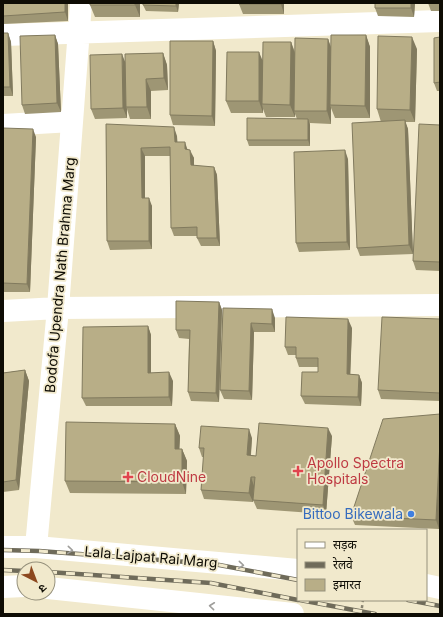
<svg xmlns="http://www.w3.org/2000/svg" width="443" height="617" font-family="Inter,'Noto Sans Devanagari',sans-serif">
<style>
.lines{fill:none;stroke-linecap:round;stroke-linejoin:round}
.path{stroke:#888370;stroke-width:2.5;stroke-dasharray:3 3;stroke-linecap:butt}
.minor{stroke:#fff;stroke-width:22}
.major{stroke:#fff;stroke-width:22}
.rail-casing{stroke:#6f6b5a;stroke-width:4.5}
.rail{stroke:#f1e9cc;stroke-width:3;stroke-dasharray:9;stroke-linecap:butt}
.wall{fill:#9e9674}
.shaded-wall{fill:#817a5e}
.building{fill:#b8ae87;stroke:#817a5e}
.oneway{stroke:#9f9e9b}
.health-dot{fill:#e0444e;stroke:#f1e9cc;stroke-width:1.5}
.shop-dot{fill:#3f7fe0;stroke:#f1e9cc;stroke-width:1.5}
.labels{text-anchor:middle;stroke-width:3.5;stroke-linejoin:round;paint-order:stroke}
.street-label{font-size:14px;fill:#0e0c04;stroke:#f1e9cc}
.health-label{font-size:14px;fill:#be3a42;stroke:#f1e9cc;text-anchor:start}
.shop-label{font-size:14px;fill:#366cbe;stroke:#f1e9cc;text-anchor:end}
</style>
<rect width="100%" height="100%" fill="#f1e9cc"/>
<g class="lines">
<path class="path" d="M361 614 363 600"/>
<path class="minor" d="M3 35 440 21
M3 125 72 121
M3 311 58 308 440 305
M36 547 58 308 81 3"/>
<path class="major" d="M3 547H36L298 570
M426 585 440 588
M3 587 24 586
M48 588 293 614"/>
<g class="rail-casing">
<path id="rail" d="M3 550 39 551 214 564 298 580
M3 570 24 571
M48 572 211 583 298 600
M300 600 375 614
M408 600 440 606"/>
</g>
<use href="#rail" class="rail"/>
</g>
<path class="wall" d="M3 3H68V21L3 24Z
M90 3H140V17H95L90 5Z
M179 3 178 12 146 11 143 5Z
M284 3V14H243L239 4Z
M415 3 414 17 378 16 375 8Z
M428 3H440V11H431Z
M3 33H8L11 42 13 96H3Z
M55 35 58 44 61 112 25 114 22 105Z
M366 35 370 47V118H335L331 108V124L310 123V146H249L247 140 297 119 295 114V117H266L263 109V113H231L226 101 262 60 291 42 295 52 328 39 331 47Z
M440 37V91H437L434 83Z
M213 41 216 51 215 126 173 125 170 115Z
M417 49 415 122H405L408 129 413 254 360 256 357 248 381 122 377 109Z
M163 53 167 65 168 90 151 91V119H130L127 109V118L95 119 91 109 125 62Z
M106 124 177 136V142L188 150 194 158V166L214 167 217 175 220 246H201L197 238V236H174L171 228 170 156H145V198L152 206V249L110 250 107 241Z
M440 125V271L416 270 413 261Z
M3 128 36 137 30 292H3Z
M348 159 350 250 299 252 296 243Z
M219 302 222 310 219 402 191 401 188 392 189 339 179 338 176 330Z
M223 308 275 318V332H254L252 400 224 399 220 390Z
M440 319V401L381 399 378 390Z
M148 326 151 335V373L173 381 172 406H86L82 398Z
M352 328 350 374 359 375 362 383 361 406 305 404 301 396 318 372V367H299L296 358V355H288L285 347Z
M25 370 29 381 19 490 3 492V373Z
M440 414V506L439 529 355 525 351 516Z
M175 424 180 436 179 449H182L187 461 186 494 70 493 65 481Z
M332 436 326 514 257 509 253 500 254 486 253 502 204 499 201 490 204 457H202L199 448 252 438 251 455 256 456Z"/>
<path class="shaded-wall" d="M65 3H68V21L65 12Z
M135 3H140V17L135 5Z
M176 3H179L178 12 176 6Z
M281 3H284V14L281 4Z
M411 3H415L414 17 411 8Z
M8 33 11 42 13 96 10 87Z
M55 35 58 44 61 112 57 103Z
M366 35 370 47V118L365 106Z
M412 37 417 49 415 122 410 110Z
M328 39 332 51 330 105 331 108V124L327 111Z
M213 41 216 51 215 126 212 116Z
M291 42 295 54 294 111 295 114V117L290 105Z
M259 52 264 64 262 104 263 109V113L259 101Z
M163 53 167 65 168 90 164 78Z
M122 54 126 64V107L127 109V118L123 108Z
M146 79 151 91V119L147 107Z
M308 119 310 125V146L308 140Z
M405 120 408 129 413 254 409 245Z
M174 127 177 136 178 150 175 142Z
M33 129 36 137 30 292 27 284Z
M185 142 188 151 185 149Z
M141 148 145 156V206L142 198Z
M190 150 194 158V174L191 165Z
M345 150 348 159 350 250 347 242Z
M214 167 217 175 220 246 217 238Z
M149 198 152 206V249L149 241Z
M219 302 222 310 219 402 216 393Z
M272 309 275 318V332L272 324Z
M348 319 352 328 350 383 347 374Z
M251 323 254 332 252 400 249 391Z
M148 326 151 335V381L148 373Z
M25 370 29 381 19 490 16 480Z
M169 372 173 381 172 406 169 397Z
M359 375 362 383 361 406 358 397Z
M175 424 180 436 179 461 175 449Z
M328 428 332 436 326 514 323 505Z
M249 429 252 438 250 464 247 455Z
M440 442V506L439 529 436 520Z
M182 449 187 461 186 494 182 482Z
M251 477 254 486 253 502 249 493Z"/>
<path class="building" d="M3 3H65V12L3 16Z
M90 3H135V5H90Z
M143 3H176V6L143 5Z
M239 3H281V4H239Z
M375 3H411V8H375Z
M3 33H8L10 87H3Z
M55 35 57 103 22 105 20 36Z
M331 35H366L365 106 330 105Z
M378 36 412 37 410 110 377 109Z
M440 37V82L434 83V38Z
M295 38 328 39 327 111H294Z
M170 41H213L212 116 170 115Z
M263 42H291L290 105 262 104Z
M227 52H259V101H226Z
M163 53 164 78 146 79 147 107H126L125 54Z
M122 54 123 108 91 109 90 55Z
M247 118 308 119V140H247Z
M405 120 409 245 357 248 352 123Z
M106 124 174 127 175 142H185V149L190 150 191 165 214 167 217 238H197V227L171 228 170 147 141 148 142 198H149V241H107Z
M419 124 440 125V262L413 261Z
M3 128 33 129 27 284 3 283Z
M345 150 347 242 296 243 294 152Z
M176 301 219 302 216 393 188 392 190 330H176Z
M223 308 272 309V324L251 323 249 391 220 390Z
M286 317 348 319 347 374 359 375 358 397 301 396 302 372H318V358H296V347H285Z
M382 317 440 319V393L378 390Z
M148 326V373L169 372V397L82 398 83 327Z
M25 370 16 480 3 482V373Z
M440 414V442L436 520 351 516 383 419Z
M66 422 175 424V449H182V482L65 481Z
M259 423 328 428 323 505 253 500 255 477H251L249 493 201 490 204 448H199L201 426 249 429 247 455 256 456Z"/>
<defs><path id="oneway-chevron" d="M-2-3.5L2.5 0L-2 3.5" fill="none" stroke-width="1.6" stroke-linecap="round" stroke-linejoin="round"/></defs>
<g class="oneway">
<use href="#oneway-chevron" transform="translate(70 550) rotate(5)"/>
<use href="#oneway-chevron" transform="translate(241 565) rotate(5)"/>
<use href="#oneway-chevron" transform="translate(212 606) rotate(-174)"/>
</g>
<g class="health-dot">
<path d="M296 465h4v4h4v4h-4v4h-4v-4h-4v-4h4z"/>
<path d="M126 471h4v4h4v4h-4v4h-4v-4h-4v-4h4z"/>
</g>
<circle class="shop-dot" cx="411" cy="514" r="4"/>
<g class="labels">
<g class="street-label">
<text transform="translate(60 275) rotate(-85)" y="5">Bodofa Upendra Nath Brahma Marg</text>
<text transform="translate(151 557) rotate(5)" y="5">Lala Lajpat Rai Marg</text>
</g>
<g class="health-label">
<text x="307" y="468">Apollo Spectra<tspan x="307" dy="16">Hospitals</tspan></text>
<text x="137" y="482">CloudNine</text>
</g>
<g class="shop-label">
<text x="403" y="519">Bittoo Bikewala</text>
</g>
</g>
<rect width="443" height="617" fill="none" stroke="#0e0c04" stroke-width="8"/>
<rect x="297" y="529" width="130" height="72" fill="#f1e9cc" stroke="#96917c"/>
<rect x="305" y="542" width="20" height="6" fill="#ffffff" stroke="#96917c"/>
<text x="333" y="549" font-size="12" fill="#0e0c04">सड़क</text>
<rect x="305" y="562" width="20" height="6" fill="#6f6b5a" stroke="#96917c"/>
<text x="333" y="569" font-size="12" fill="#0e0c04">रेलवे</text>
<rect x="305" y="579" width="20" height="12" fill="#b8ae87" stroke="#96917c"/>
<text x="333" y="589" font-size="12" fill="#0e0c04">इमारत</text>
<g transform="translate(36 581) rotate(138)"><circle r="19" fill="#f1e9cc" stroke="#96917c"/>
<path d="M0-3L7 15L0 10L-7 15Z" fill="#8c471e"/>
<text y="-6" font-size="11" font-weight="bold" text-anchor="middle" fill="#0e0c04">उ</text>
</g>
</svg>
